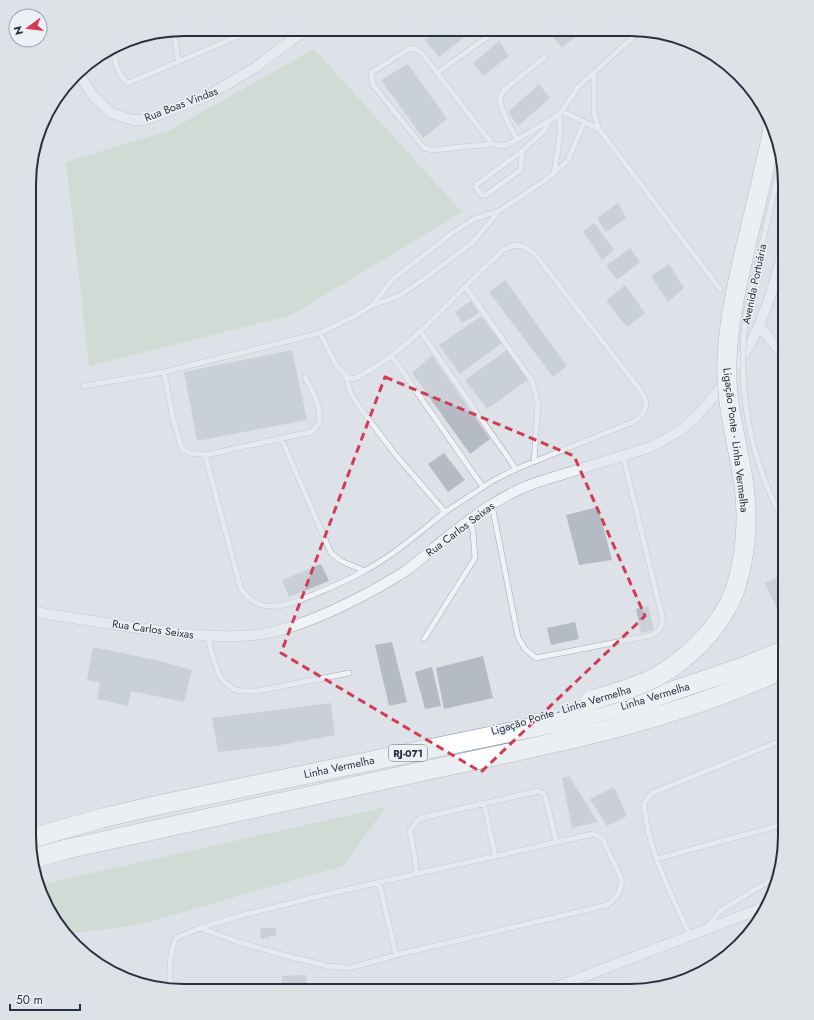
<svg xmlns="http://www.w3.org/2000/svg" width="814" height="1020" font-family="Jost,sans-serif">
<style>
.green{fill:#c4d3be}
.building{fill:#b4bbc5}
.lines{fill:none;stroke-linecap:round;stroke-linejoin:round}
.service-casing{stroke:#a2a9b2;stroke-width:6}
.minor-casing{stroke:#a2a9b2;stroke-width:11}
.motorway-casing{stroke:#848fa0;stroke-width:20}
.service{stroke:#f0f3f6;stroke-width:5}
.minor{stroke:#f0f3f6;stroke-width:10}
.motorway{stroke:#fff;stroke-width:19}
.service-bridge-casing{stroke:#a2a9b2;stroke-width:6;stroke-linecap:butt}
.motorway-bridge-casing{stroke:#848fa0;stroke-width:20;stroke-linecap:butt}
.service-bridge{stroke:#f0f3f6;stroke-width:5}
.motorway-bridge{stroke:#fff;stroke-width:19}
.marked{fill:none;stroke:#d53a55;stroke-width:3;stroke-dasharray:8 5;stroke-linejoin:round}
.labels{text-anchor:middle;stroke-width:3;stroke-linejoin:round;paint-order:stroke}
.shield{fill:#edf1f6;stroke:#626a77;stroke-width:1}
.shield-label{font-size:10px;font-weight:bold;fill:#263040}
.street-label{font-size:11px;fill:#263040;stroke:#edf1f6}
.rim{fill:none;stroke:#263040;stroke-width:2}
</style>
<rect width="100%" height="100%" fill="#dde2e8"/>
<path class="green" d="M314 49 462 212 292 315 89 366 66 162 170 130Z
M386 807 343 866 138 925 69 934 50 913 38 885Z"/>
<path class="building" d="M438 30H474L439 57 425 40Z
M547 30H580L582 32 562 47Z
M499 41 509 56 483 76 473 63Z
M408 64 447 119 423 138 381 80Z
M539 84 550 98 518 126 508 112Z
M618 203 626 218 606 232 597 218Z
M594 223 614 250 602 260 583 231Z
M630 248 640 262 617 280 606 266Z
M669 264 684 288 668 302 651 276Z
M505 280 567 366 553 377 489 292Z
M625 285 645 313 627 327 606 301Z
M471 301 479 313 462 323 455 312Z
M481 316 502 343 460 374 439 345Z
M292 350 307 420 197 441 184 372Z
M507 350 529 379 487 409 465 380Z
M432 355 490 439 470 454 412 373Z
M444 453 465 480 448 492 428 464Z
M598 507 612 560 579 565 566 515Z
M321 564 329 581 289 597 282 580Z
M785 574V605L777 609 765 583Z
M648 606 654 630 641 633 636 609Z
M575 622 579 639 551 645 547 628Z
M392 642 407 702 389 706 375 645Z
M93 647 160 661 192 670 184 702 131 691 128 706 97 699 100 683 87 680Z
M483 656 493 698 444 709 436 668Z
M432 667 441 706 425 709 415 672Z
M331 703 335 735 275 746 218 752 212 718Z
M569 776 598 822 572 828 562 778Z
M614 787 627 816 607 826 590 799Z
M260 928H276V936H270L269 938 261 939Z
M306 975 307 991H282V976Z"/>
<g class="lines">
<g class="service-casing">
<path id="service" d="M174 31 178 62
M114 49C115 64 117 73 128 83L255 29
M437 73 497 30
M594 74V113L599 129 720 289
M561 111 599 129
M517 139C512 130 500 109 500 99 500 96 502 93 504 90L545 57
M492 144 433 150 424 148 373 85 371 77 372 72 409 49 414 48 421 52 492 144 503 146 509 144 559 115
M522 151 521 168 519 171 486 195H482L476 188V185L522 151 545 130 550 120
M554 173 568 160 584 122
M465 286 532 381 538 404 534 462
M373 304 393 279 452 233 474 219 498 211
M420 331 516 469
M320 333 336 365 346 376 354 379C394 359 427 326 458 294 470 282 482 269 495 258 498 255 502 250 507 248 521 241 529 249 538 258L641 391C650 404 646 413 633 422L516 469 494 480 445 512 395 454 360 408 350 392 346 376
M391 355 483 487
M164 372 173 419 182 449 189 453 205 455 311 432C314 429 318 426 319 422 323 407 311 390 305 377
M84 386 164 372 320 333 357 315 373 305 399 296 428 276 473 242 499 211 544 181 554 173C557 154 562 134 559 115L579 86 641 30
M281 438 331 553 341 561 365 571
M205 455 241 589C246 596 251 601 259 604 277 611 298 601 315 594 331 587 349 580 364 571 394 555 419 533 445 512
M492 505 518 637 525 649 536 658 653 635 660 629 663 620 623 456
M208 636 212 655 219 674 223 681 235 690 242 691H258L349 673
M424 639 475 558 473 531 470 519
M484 803 495 855
M779 826 783 852
M656 859 785 824
M417 873 410 830 416 822 421 818 539 791 545 795 556 841
M379 882 396 955
M708 926 720 911 779 875
M690 935C671 894 647 850 644 803L652 793 785 739
M171 990C169 973 169 953 176 938L200 928 239 916 323 895 593 834 600 837 603 840 621 878C623 890 617 898 607 905L396 955 357 966 346 968 328 966 279 954 239 942 200 928"/>
</g>
<g class="minor-casing">
<path id="minor" d="M78 73 94 97 111 113 133 120H142L153 117 209 95 256 67 290 41 310 29
M775 283 785 289
M759 326 785 357
M29 611C66 617 103 623 140 628 178 633 216 639 254 635 300 630 362 598 401 574 415 565 428 553 441 542 471 518 502 494 538 482L651 447 678 432 694 419 715 395 749 346 759 326 770 297 785 245
M546 991 767 906"/>
</g>
<g class="motorway-casing">
<path id="motorway" d="M29 839 102 818 163 804 564 721 643 701 743 667 785 650
M32 859 67 849C190 822 314 795 438 768 555 743 677 720 785 668"/>
</g>
<use href="#service" class="service"/>
<use href="#minor" class="minor"/>
<use href="#motorway" class="motorway"/>
<g class="service-bridge-casing">
<path id="service-bridge" d="M782 158C774 192 766 227 758 262 754 280 749 297 746 315 736 387 750 461 785 524"/>
</g>
<g class="motorway-bridge-casing">
<path id="motorway-bridge" d="M592 700C613 694 634 688 654 678 687 661 722 626 735 590 746 557 748 519 744 485 738 444 725 403 727 361 728 320 738 281 747 241 756 204 765 167 773 129"/>
</g>
<use href="#service-bridge" class="service-bridge"/>
<use href="#motorway-bridge" class="motorway-bridge"/>
</g>
<path d="M0 0H814V1020H0ZM385 377 574 456 645 616 481 772 281 653Z" fill="#dde2e8" fill-opacity=".55" fill-rule="evenodd"/>
<path class="marked" d="M385 377 574 456 645 616 481 772 281 653Z"/>
<g class="labels">
<rect class="shield" x="389" y="745" width="38" height="16" rx="3"/>
<g class="shield-label">
<text x="408" y="757">RJ-071</text>
</g>
<g class="street-label">
<text transform="translate(181 104) rotate(-21)" y="4">Rua Boas Vindas</text>
<text transform="translate(754 284) rotate(-78)" y="4">Avenida Portuária</text>
<text transform="translate(736 440) rotate(83)" y="4">Ligação Ponte - Linha Vermelha</text>
<text transform="translate(460 529) rotate(-37)" y="4">Rua Carlos Seixas</text>
<text transform="translate(153 629) rotate(8)" y="4">Rua Carlos Seixas</text>
<text transform="translate(655 696) rotate(-17)" y="4">Linha Vermelha</text>
<text transform="translate(561 710) rotate(-17)" y="4">Ligação Ponte - Linha Vermelha</text>
<text transform="translate(339 767) rotate(-12)" y="4">Linha Vermelha</text>
</g>
</g>
<path d="M0 0H814V1020H0ZM184 36H630A148 148 0 0 1 778 184V836A148 148 0 0 1 630 984H184A148 148 0 0 1 36 836V184A148 148 0 0 1 184 36Z" fill="#dde2e7" fill-rule="evenodd"/>
<path class="rim" d="M184 36H630A148 148 0 0 1 778 184V836A148 148 0 0 1 630 984H184A148 148 0 0 1 36 836V184A148 148 0 0 1 184 36Z"/>
<g transform="translate(28 28) rotate(255)"><circle r="19" fill="#edf1f6" stroke="#9da4ad"/>
<path d="M0-3L7 15L0 10L-7 15Z" fill="#d53a55"/>
<text y="-6" font-size="11" font-weight="bold" text-anchor="middle" fill="#263040">N</text>
</g>
<path d="M10 1004v6h70v-6" fill="none" stroke="#263040" stroke-width="2"/>
<text x="16" y="1004" font-size="12" fill="#263040" stroke="#edf1f6" stroke-width="3" paint-order="stroke">50 m</text>
</svg>
